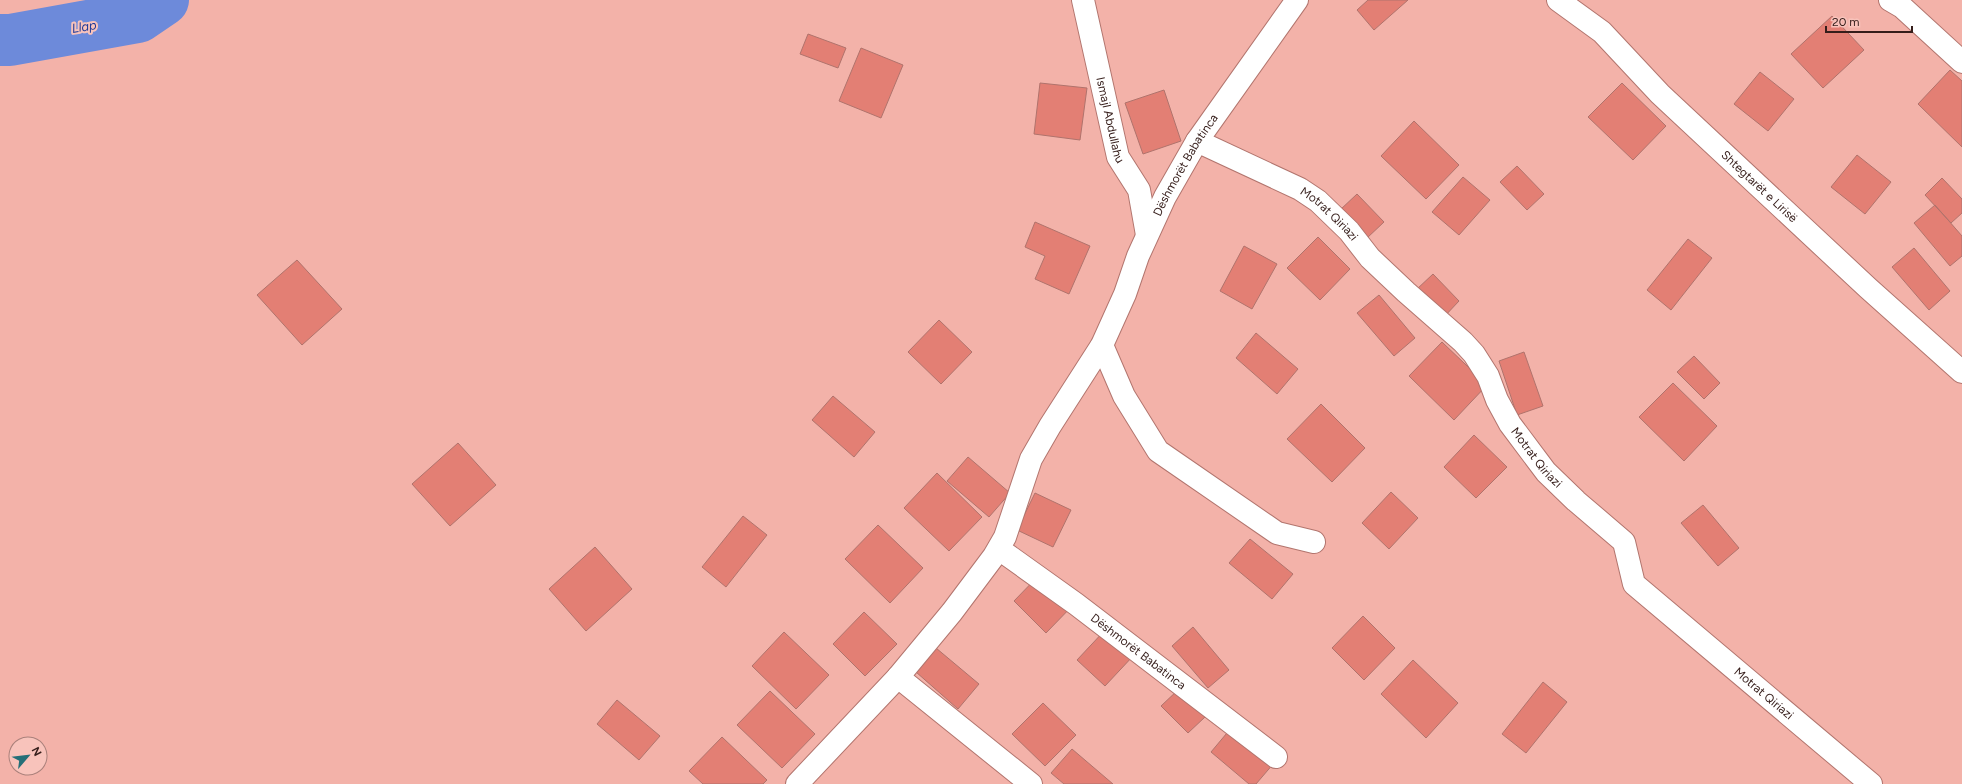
<svg xmlns="http://www.w3.org/2000/svg" width="1962" height="784" font-family="Figtree,sans-serif">
<style>
.lines{fill:none;stroke-linecap:round;stroke-linejoin:round}
.river{stroke:#6d8ada;stroke-width:52}
.building{fill:#e37f74;stroke:#b0736c}
.minor-casing{stroke:#b2756e;stroke-width:24}
.minor{stroke:#fff;stroke-width:22}
.labels{text-anchor:middle;stroke-width:4;stroke-linejoin:round;paint-order:stroke}
.street-label{font-size:12px;fill:#351d1a;stroke:#f8c3bb}
.water-label{font-size:13px;font-style:italic;fill:#223b98;stroke:#f8c3bb}
</style>
<rect width="100%" height="100%" fill="#f3b2a9"/>
<g class="lines">
<path class="river" d="M0 40H10L138 17 163 0"/>
</g>
<path class="building" d="M1368 0H1408L1374 30 1357 10Z
M1832 16 1864 50 1823 88 1791 54Z
M808 34 846 48 838 68 800 54Z
M861 48 903 65 881 118 839 101Z
M1950 70 1962 81V147L1918 104Z
M1760 72 1794 99 1768 131 1734 104Z
M1040 83 1087 88 1080 140 1034 134Z
M1622 83 1666 126 1633 160 1588 117Z
M1164 90 1181 141 1143 154 1125 103Z
M1414 121 1459 165 1426 199 1381 156Z
M1857 155 1891 182 1865 214 1831 187Z
M1517 166 1544 194 1527 210 1500 182Z
M1463 177 1490 200 1459 235 1432 212Z
M1942 178 1962 199V213L1951 223 1925 195Z
M1357 194 1384 222 1367 238 1340 210Z
M1935 205 1962 236V256L1950 266 1914 223Z
M1035 222 1090 246 1069 294 1035 279 1045 256 1025 247Z
M1318 237 1350 269 1320 300 1287 268Z
M1688 239 1712 258 1671 310 1647 290Z
M1244 246 1277 264 1252 309 1220 291Z
M1914 248 1950 291 1929 310 1892 267Z
M297 260 342 309 302 345 257 295Z
M1433 274 1459 301 1443 318 1416 290Z
M1379 295 1415 338 1394 356 1357 313Z
M939 320 972 352 941 384 908 352Z
M1256 333 1298 369 1277 394 1236 358Z
M1442 342 1487 385 1454 420 1409 376Z
M1524 352 1543 406 1517 415 1499 361Z
M1694 356 1720 383 1704 399 1677 372Z
M1673 383 1717 426 1684 461 1639 417Z
M833 396 875 432 854 457 812 420Z
M1321 404 1365 448 1332 482 1287 439Z
M1474 435 1507 467 1476 498 1444 467Z
M458 443 496 485 450 526 412 484Z
M968 457 1010 493 989 517 947 481Z
M937 473 982 517 949 551 904 508Z
M1391 492 1418 518 1389 549 1362 523Z
M1035 493 1071 510 1053 547 1017 530Z
M1703 505 1739 548 1718 566 1681 523Z
M743 516 767 535 726 587 702 567Z
M878 525 923 568 890 603 845 559Z
M1250 539 1293 574 1272 599 1229 563Z
M595 547 632 589 586 631 549 589Z
M1045 569 1077 601 1046 633 1014 601Z
M864 612 897 644 865 676 833 644Z
M1363 616 1395 648 1364 680 1332 648Z
M1193 627 1229 670 1208 688 1172 646Z
M1106 629 1134 655 1105 686 1077 660Z
M784 632 829 675 796 709 752 666Z
M936 648 979 684 958 709 916 672Z
M1413 660 1458 703 1426 738 1381 694Z
M1543 682 1567 702 1526 753 1502 734Z
M1179 689 1205 717 1188 733 1161 706Z
M770 691 815 734 782 768 737 725Z
M617 700 660 736 639 760 597 724Z
M1043 703 1076 735 1045 766 1012 734Z
M1232 727 1274 763 1256 784H1249L1211 752Z
M722 737 767 780 763 784H703L689 771Z
M1072 749 1113 784H1064L1051 773Z"/>
<g class="lines">
<g class="minor-casing">
<g id="minor">
<path id="s1" d="M1083 0 1118 157 1139 190 1147 235"/>
<path id="s2" d="M1558 0 1602 32 1660 94 1868 288 1962 372"/>
<path d="M1890 0 1902 7 1962 62"/>
<path id="s3" d="M1197 141 1300 189 1318 201 1349 231 1370 258 1406 292 1463 342 1474 354 1488 376 1497 400 1510 424 1546 472 1576 501 1624 542 1634 584 1871 784"/>
<path d="M1102 345 1124 396 1158 451 1277 533 1314 542"/>
<path id="s4" d="M999 549 1076 604 1276 757"/>
<path d="M898 677 1031 784"/>
<path id="s5" d="M797 784 898 677 952 612 994 556 1005 537 1031 459 1050 426 1102 345 1125 294 1138 256 1165 197 1197 141 1297 0"/>
</g>
</g>
<use href="#minor" class="minor"/>
</g>
<g class="labels">
<g class="street-label">
<text dy="4" stroke="none"><textPath href="#s1" startOffset="123">Ismajl Abdullahu</textPath></text>
<text dy="4" stroke="none"><textPath href="#s5" startOffset="739">Dëshmorët Babatinca</textPath></text>
<text dy="4" stroke="none"><textPath href="#s2" startOffset="275">Shtegtarët e Lirisë</textPath></text>
<text dy="4" stroke="none"><textPath href="#s3" startOffset="152">Motrat Qiriazi</textPath></text>
<text dy="4" stroke="none"><textPath href="#s3" startOffset="476">Motrat Qiriazi</textPath></text>
<text dy="4" stroke="none"><textPath href="#s4" startOffset="173">Dëshmorët Babatinca</textPath></text>
<text dy="4" stroke="none"><textPath href="#s3" startOffset="811">Motrat Qiriazi</textPath></text>
</g>
<g class="water-label">
<text transform="translate(84 26) rotate(-9)" y="5">Llap</text>
</g>
</g>
<g transform="translate(28 756) rotate(62)"><circle r="19" fill="#f8c3bb" stroke="#aa817b"/>
<path d="M0-3L7 15L0 10L-7 15Z" fill="#256f78"/>
<text y="-6" font-size="11" font-weight="bold" text-anchor="middle" fill="#351d1a">N</text>
</g>
<path d="M1826 26v6h86v-6" fill="none" stroke="#351d1a" stroke-width="2"/>
<text x="1832" y="26" font-size="12" fill="#351d1a" stroke="#f8c3bb" stroke-width="3" paint-order="stroke">20 m</text>
</svg>
